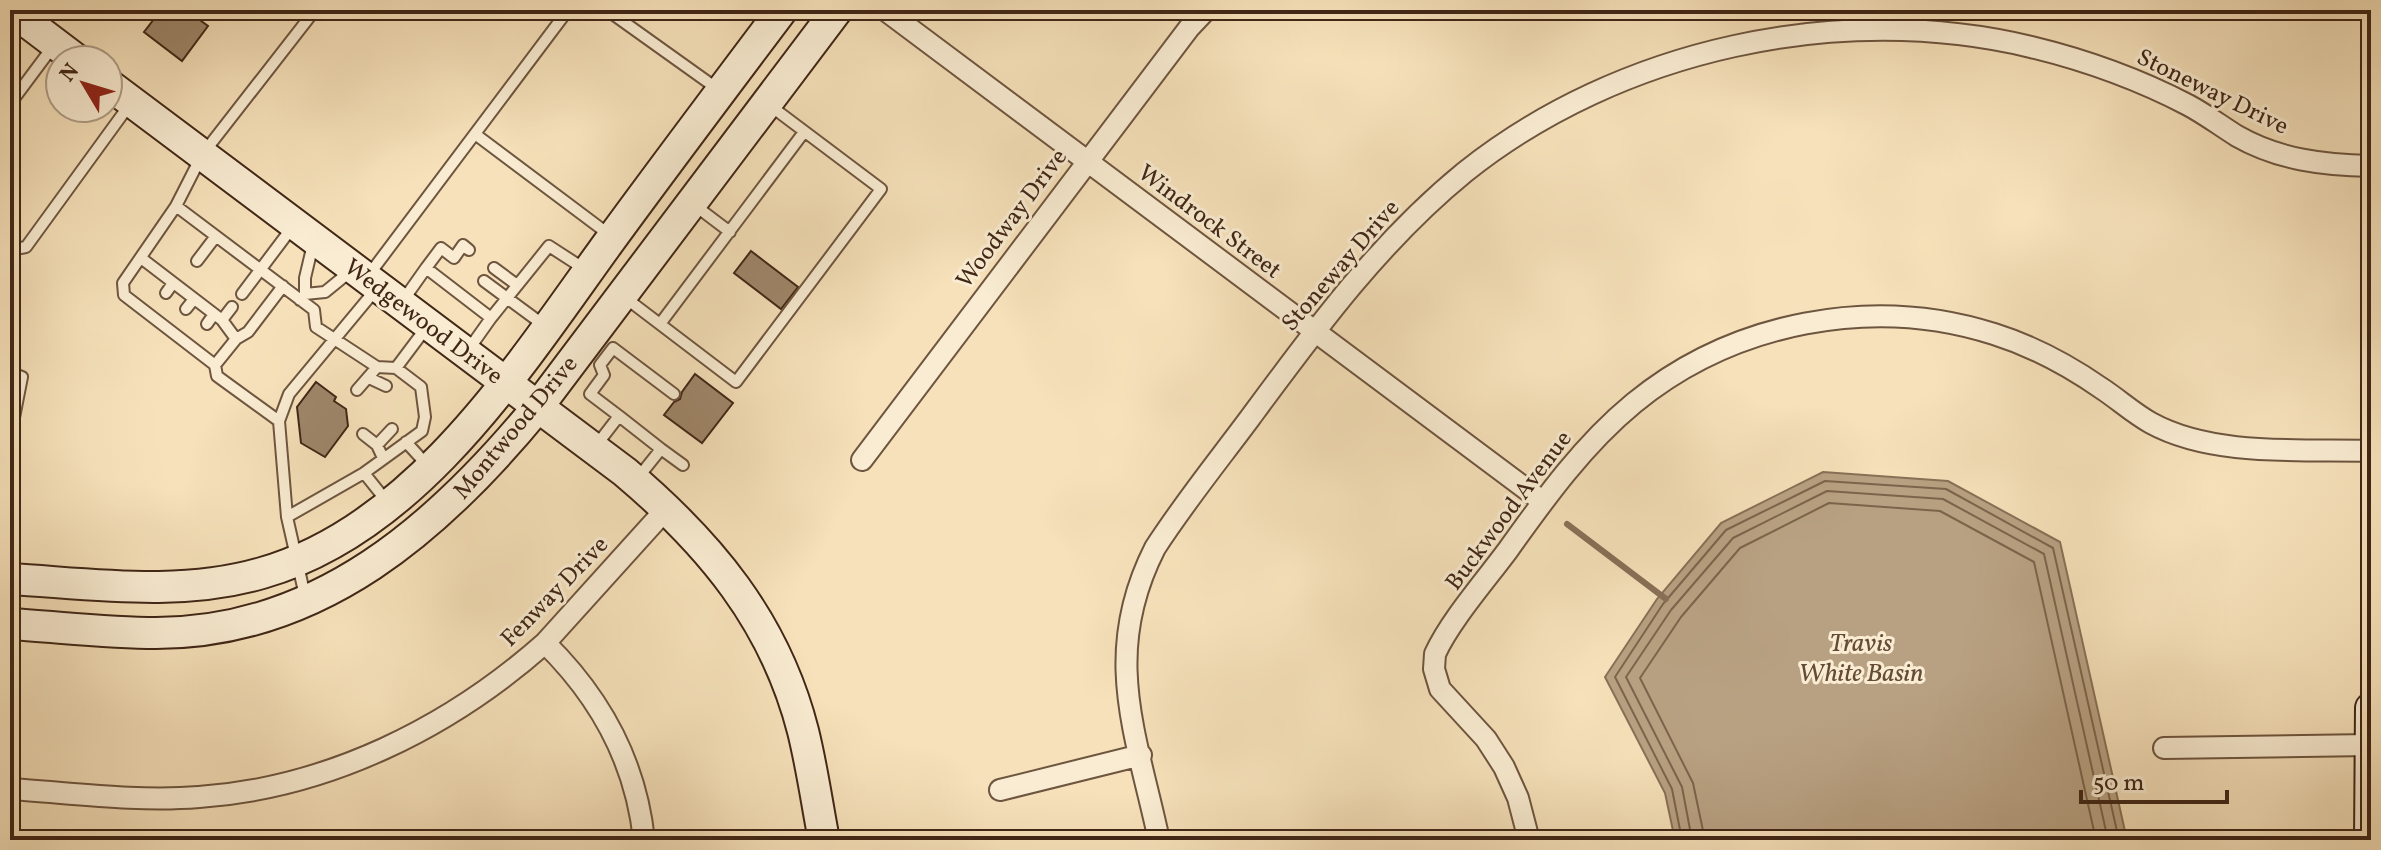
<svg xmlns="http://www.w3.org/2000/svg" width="2381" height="850" font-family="Vollkorn,serif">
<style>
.water{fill:#b8a182;stroke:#887057;stroke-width:2}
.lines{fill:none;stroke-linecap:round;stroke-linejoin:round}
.shore{stroke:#7c644c;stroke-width:2}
.stream{stroke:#887057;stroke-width:6}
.building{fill:#9f876b;stroke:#402616;stroke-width:2}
.lane-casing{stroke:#6e553f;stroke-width:14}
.street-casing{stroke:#6e553f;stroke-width:24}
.secondary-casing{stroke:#402616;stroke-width:34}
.lane{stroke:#f9ecd2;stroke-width:10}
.street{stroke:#f9ecd2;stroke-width:20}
.secondary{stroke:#f9ecd2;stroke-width:30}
.labels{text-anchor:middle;stroke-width:6;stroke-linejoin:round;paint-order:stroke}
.street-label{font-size:24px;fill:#402616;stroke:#f9ecd2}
.water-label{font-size:26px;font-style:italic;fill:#644b36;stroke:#f9ecd2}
</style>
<rect width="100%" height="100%" fill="#f6e1ba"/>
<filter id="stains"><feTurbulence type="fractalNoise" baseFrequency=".0025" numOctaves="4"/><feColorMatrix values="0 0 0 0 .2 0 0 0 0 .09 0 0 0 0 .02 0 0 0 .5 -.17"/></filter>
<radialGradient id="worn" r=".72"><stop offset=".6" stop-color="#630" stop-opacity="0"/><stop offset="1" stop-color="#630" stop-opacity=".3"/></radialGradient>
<path class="water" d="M1823 472 1948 481 2060 542 2127 840H1675L1665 793 1605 677 1657 599 1721 523Z"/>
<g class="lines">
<path class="shore" d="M1682 840 1672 789 1615 677 1663 604 1726 530 1825 481 1946 489 2053 548 2119 840
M1692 840 1682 787 1626 677 1671 610 1733 538 1827 491 1943 499 2044 554 2108 840
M1705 840 1693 783 1640 678 1681 617 1740 548 1829 503 1940 511 2034 562 2096 840"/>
<path class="stream" d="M1567 524 1666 599"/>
</g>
<path class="building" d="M161 10H186L208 26 182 61 144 32Z
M751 251 798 287 781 309 734 273Z
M695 374 733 403 702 443 664 415 674 402 680 399 682 392Z
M316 382 336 397 334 401 346 409 348 426 325 457 301 443 297 407Z"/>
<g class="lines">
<g class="lane-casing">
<path id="lane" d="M607 10 719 90
M10 104 54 45
M475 134 611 236
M693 204 730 232
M176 206 314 310 316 327 377 367 396 368 421 387 425 417 422 431 364 473 287 517
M10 250 26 247 130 104
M141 258 222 320 236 339
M197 261 216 236
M426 268 441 248 454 258 463 245 469 250
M494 268 517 285
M368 276 568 10
M484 281 545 326
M166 293 173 283
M242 294 294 225
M305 294V278L313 244
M623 296 736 382 881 189 768 104
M300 300 305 294 325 292 352 270
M402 302 426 268 491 318 549 246 586 270
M186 309 194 299
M222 320 232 307
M207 324 214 314
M660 324 804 132
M469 349 491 318
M215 365 236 339 248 332 283 286
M396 368 426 328
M10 372 22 377 10 438
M369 378 386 386
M357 390 377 367
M619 416 661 449 637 479
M279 421 217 376 215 365 124 295 123 283 176 206 202 155 315 10
M363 434 377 445 383 458
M406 442 427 465
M377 445 392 429
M595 447 619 416 590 394 604 375 600 365 613 348 674 394
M661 449 683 465
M364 473 388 503
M305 596 287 517 279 421 289 394 377 288"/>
</g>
<g class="street-casing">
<path id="street" d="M885 10 1542 501
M862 460 1189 28 1206 10
M545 643C600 697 636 762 644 840
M2164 748 2370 745
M10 789C72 793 137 802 199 797 328 788 449 728 545 643L667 508
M1000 790 1141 755
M1159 840C1136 733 1101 654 1155 548 1184 503 1218 461 1250 418 1315 330 1379 242 1465 172 1619 49 1840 1 2031 47 2085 60 2138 79 2188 105 2205 114 2221 126 2237 136 2279 160 2324 165 2371 166
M1529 840 1518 798 1504 767 1486 739 1440 689 1434 669 1435 654C1450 621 1485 581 1508 550 1545 498 1584 444 1634 403 1733 322 1872 295 1994 334 2032 346 2068 365 2101 388 2118 399 2133 413 2151 423 2213 457 2302 449 2371 451"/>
</g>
<g class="secondary-casing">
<path id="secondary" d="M11 10 77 60
M108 84 625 472C709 543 775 621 803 731 812 767 817 804 824 840
M10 579C94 584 180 597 262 573 417 529 519 366 609 242 666 164 724 87 782 10
M10 624C59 627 108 633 156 633 320 633 440 526 537 408L837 10
M2370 840 2371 708"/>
</g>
<use href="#lane" class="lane"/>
<use href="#street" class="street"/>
<use href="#secondary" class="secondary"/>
</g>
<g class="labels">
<g class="street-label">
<text transform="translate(2213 91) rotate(26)" y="8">Stoneway Drive</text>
<text transform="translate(1011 218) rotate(-53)" y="8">Woodway Drive</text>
<text transform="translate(1210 221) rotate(37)" y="8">Windrock Street</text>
<text transform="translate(1340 265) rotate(-49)" y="8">Stoneway Drive</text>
<text transform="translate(424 321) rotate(37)" y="8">Wedgewood Drive</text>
<text transform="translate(515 427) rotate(-50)" y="8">Montwood Drive</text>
<text transform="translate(1508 510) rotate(-53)" y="8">Buckwood Avenue</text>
<text transform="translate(554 591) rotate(-46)" y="8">Fenway Drive</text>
</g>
<g class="water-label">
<text x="1861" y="651">Travis<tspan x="1861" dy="30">White Basin</tspan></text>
</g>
</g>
<rect width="2381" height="850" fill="none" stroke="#f6e1ba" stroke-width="40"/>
<rect x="12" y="12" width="2357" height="826" fill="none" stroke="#402616" stroke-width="4"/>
<rect x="20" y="20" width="2341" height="810" fill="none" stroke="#402616" stroke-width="2"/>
<g transform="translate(84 84) rotate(308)"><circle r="38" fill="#f9ecd2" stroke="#af9d87" stroke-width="2"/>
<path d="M0-6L14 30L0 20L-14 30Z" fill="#8f2418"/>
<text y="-12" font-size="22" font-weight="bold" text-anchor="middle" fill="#402616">N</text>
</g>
<path d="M2081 790v12h146v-12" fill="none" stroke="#402616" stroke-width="4"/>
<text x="2093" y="790" font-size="24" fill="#402616" stroke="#f9ecd2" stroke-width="6" paint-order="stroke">50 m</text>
<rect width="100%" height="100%" filter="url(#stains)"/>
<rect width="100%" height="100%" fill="url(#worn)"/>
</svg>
